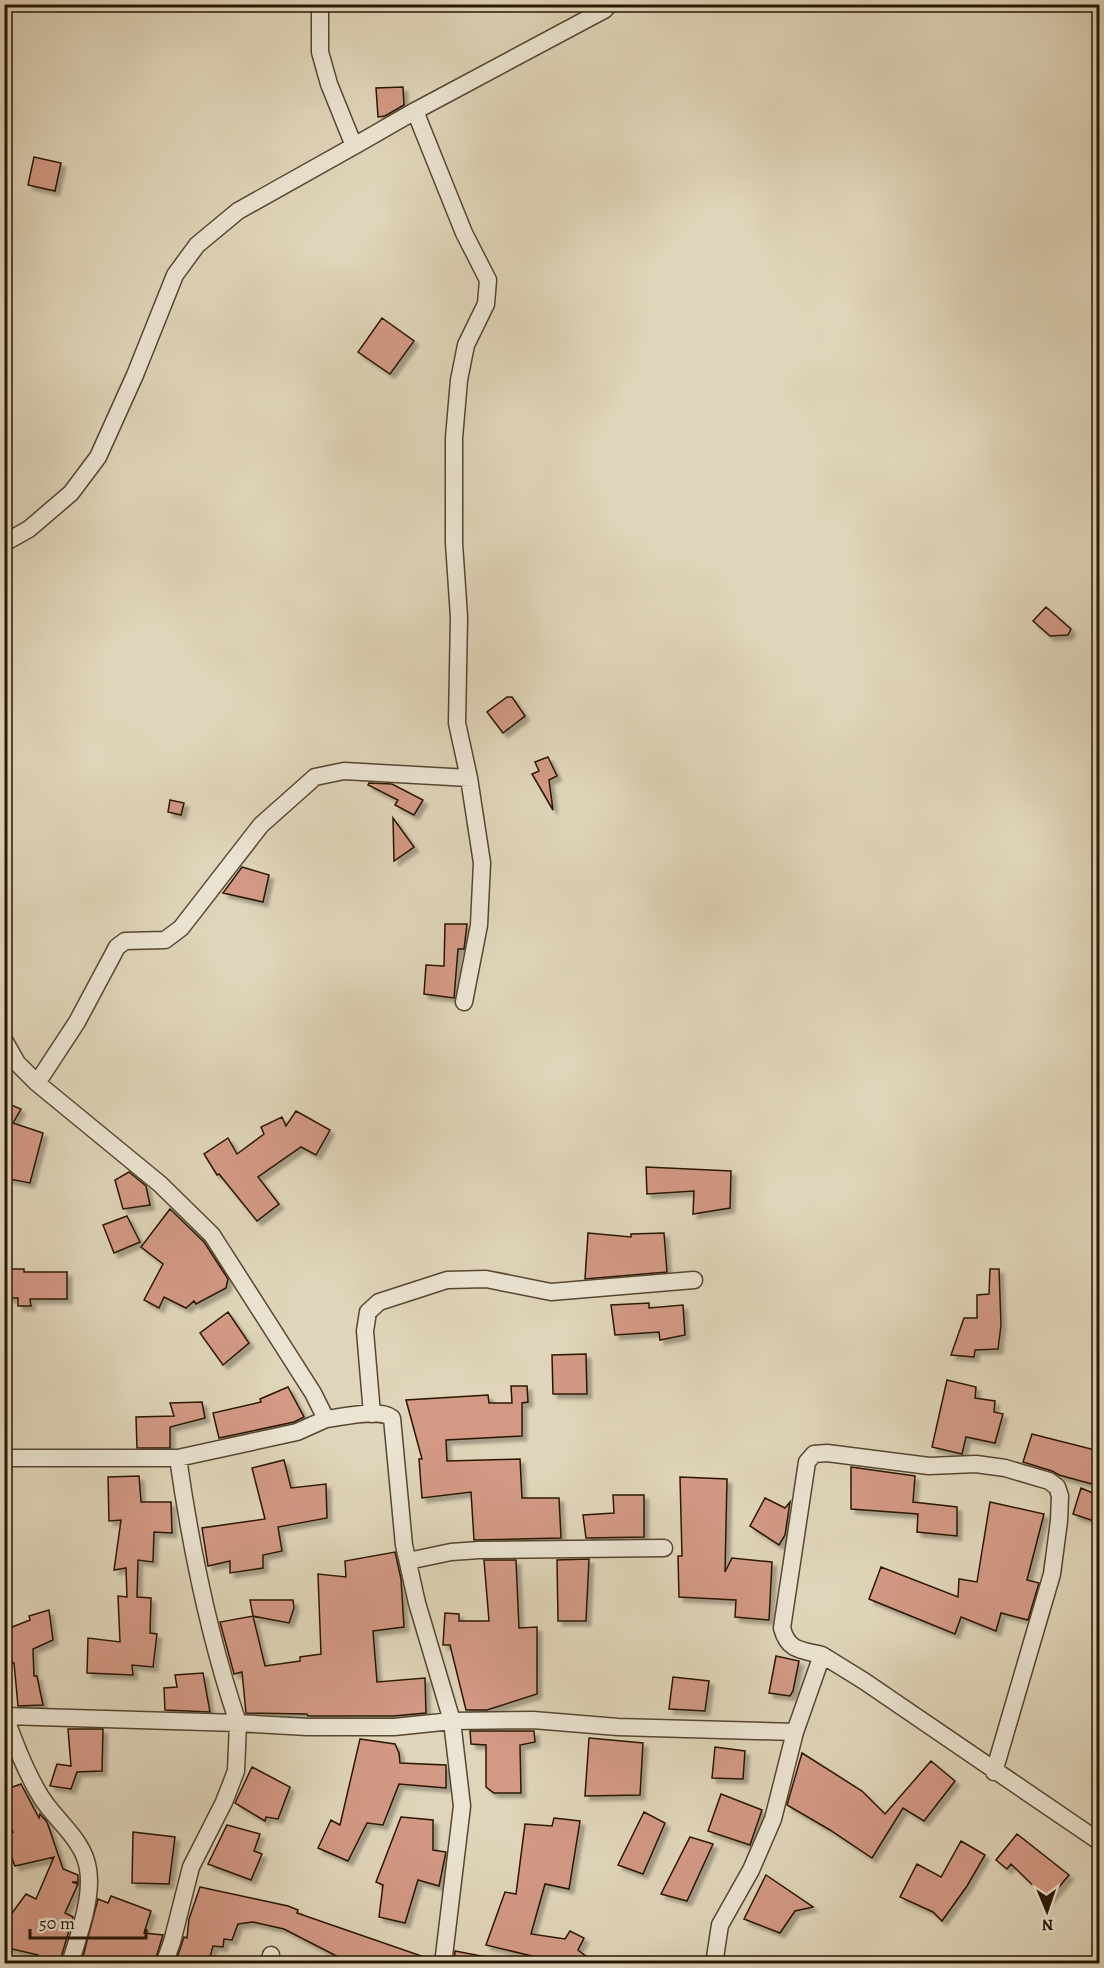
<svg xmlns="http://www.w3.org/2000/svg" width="1104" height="1968" font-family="Alegreya,serif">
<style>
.building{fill:#d39985;stroke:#291705;stroke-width:1.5;filter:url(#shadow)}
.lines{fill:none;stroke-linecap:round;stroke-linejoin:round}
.minor-casing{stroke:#574632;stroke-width:19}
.minor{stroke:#ebe4d2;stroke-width:16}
</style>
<defs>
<filter id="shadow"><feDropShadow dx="4.5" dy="4.5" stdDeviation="1.5" flood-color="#0004"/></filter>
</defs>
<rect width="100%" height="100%" fill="#e0d5ba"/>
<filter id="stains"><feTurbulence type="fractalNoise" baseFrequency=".00333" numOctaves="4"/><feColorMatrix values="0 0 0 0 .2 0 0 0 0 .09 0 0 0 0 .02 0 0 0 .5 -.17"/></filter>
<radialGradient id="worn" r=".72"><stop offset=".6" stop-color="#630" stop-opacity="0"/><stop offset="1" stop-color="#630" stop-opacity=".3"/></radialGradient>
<path class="building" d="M403 87 404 105 385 116 378 117 376 88Z
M34 157 61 163 55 191 28 185Z
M382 318 414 341 390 374 358 352Z
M1046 607 1071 629 1068 635 1050 636 1033 621Z
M507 697H512L525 716 503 733 487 712Z
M548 757 557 776 549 780 553 810 532 774 539 771 535 762Z
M369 783 392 784 423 800 414 815 395 805 398 800 368 785Z
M170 800 184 803 181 815 168 812Z
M393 818 414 847 394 861Z
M242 867 269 875 263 902 223 893Z
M445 924H467L464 949H458L454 998 424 994 426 965 444 966Z
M4 1102 21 1109 13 1123 43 1133 30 1183 4 1178Z
M296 1111 330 1130 316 1155 301 1147 258 1177 279 1204 257 1221 219 1174 217 1175 204 1154 228 1138 237 1154 264 1134 261 1127 282 1117 286 1126Z
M646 1167 731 1171 730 1208 693 1214 694 1191 647 1194Z
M129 1172 146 1186 150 1205 123 1209 115 1180Z
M170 1209 204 1242 228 1279 226 1288 196 1304 194 1301 186 1308 164 1297 159 1308 144 1300 163 1264 141 1247Z
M127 1216 140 1242 114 1253 103 1225Z
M588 1233 631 1237V1234L664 1233 667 1272 585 1279Z
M4 1269H24V1272H67V1299H30L31 1306H18V1298H4Z
M990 1269H999L1001 1325 998 1349 975 1350 974 1357 951 1355 964 1318H977V1295L989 1294Z
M649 1303V1308L683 1305 685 1335 660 1340 659 1332 615 1335 611 1305Z
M228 1312 249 1343 223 1365 200 1333Z
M586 1354 587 1394H553L552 1355Z
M947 1380 976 1387 975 1398 995 1401 994 1412 1003 1414 995 1443 966 1437 962 1454 932 1447Z
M511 1386H527L528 1402 522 1403V1436L446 1440 447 1461 520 1459 522 1498H559L561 1538 474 1540 471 1492 422 1498 419 1459H422L406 1400 488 1395 489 1403H512Z
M288 1387 304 1417 294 1422 219 1438 213 1413 261 1402 260 1399Z
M202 1402 205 1418 170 1427V1448H137L136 1417 174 1416 170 1403Z
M1032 1434 1099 1451 1092 1484 1059 1475 1052 1471 1023 1462Z
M284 1460 291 1488 326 1484 327 1518 278 1527 282 1551 263 1555V1568L230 1573V1561L208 1566 202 1528 265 1519 252 1468Z
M851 1467 915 1476 913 1502 957 1507V1536L917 1532 918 1514 851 1509Z
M139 1476 141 1502H171L172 1533 154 1532 153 1562 138 1560 137 1597 151 1598 150 1633 157 1634 153 1667 132 1665 133 1675 87 1673 88 1638 120 1642 118 1596 127 1597 126 1568 114 1570 121 1520 109 1521 108 1477Z
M680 1477 727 1479 725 1572 732 1558 772 1562 769 1620 735 1617 736 1600 679 1597 678 1556H682Z
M1081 1488 1100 1496V1523L1073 1514Z
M613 1495H644V1537L586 1538 583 1515 614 1513Z
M765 1498 785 1508 790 1502 785 1535 779 1545 750 1526Z
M990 1502 1044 1514 1027 1580 1039 1583 1028 1620 1001 1613 996 1631 961 1617 955 1634 869 1599 881 1567 958 1597 959 1579 977 1582Z
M395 1552 401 1579 404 1627 373 1631 377 1682 425 1678 426 1713 393 1716H308L307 1714 246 1713 242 1672 234 1674 220 1622 253 1616 265 1666 300 1661V1657L321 1654 318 1574 346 1577 345 1561Z
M589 1559 586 1621H558L557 1560Z
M484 1560H516L519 1628 537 1627V1694L487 1710H466L450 1645H443L445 1613 459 1614V1621H489Z
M250 1600H293L294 1608 289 1623 253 1616Z
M49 1610 53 1640 33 1649 34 1676H37L43 1705 18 1706 14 1663H12L7 1629 30 1620 29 1616Z
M776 1656 799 1661 793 1691 790 1696 769 1693Z
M203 1673 210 1712 165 1710 164 1688 177 1687 175 1675Z
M673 1677 709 1681 705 1711 669 1709Z
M68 1729H103L102 1771 77 1772 71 1789 50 1786 57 1764 71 1766Z
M470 1731H534L535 1742 520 1745 521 1793H494L486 1787V1745L471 1744Z
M589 1738 643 1743 640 1795 585 1796Z
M360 1739 395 1744 399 1753 400 1763 446 1765V1788L399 1784 383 1825 367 1823 348 1861 318 1848 331 1820 340 1825Z
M715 1747 745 1751 743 1779 712 1778Z
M802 1753 862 1791 885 1814 931 1761 955 1781 924 1821 903 1808 872 1858 830 1830 787 1805Z
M252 1767 290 1787 278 1819 266 1817 265 1821 235 1803Z
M21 1784 39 1818 40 1814 47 1822 63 1869 78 1875V1882H72L78 1884 65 1913 73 1917 60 1961 50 1958 49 1964H35L38 1955 4 1947V1924L26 1894 36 1899 54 1857 15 1866 4 1837V1833L13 1832 4 1813V1790Z
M721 1794 762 1810 750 1845 708 1831Z
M644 1812 665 1823 643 1874 618 1865Z
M401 1817 433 1820V1850L446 1852 439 1886 418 1880 405 1923 379 1917 383 1885 376 1882Z
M554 1818 580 1821 569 1889 545 1884 531 1934 565 1939 570 1931 584 1938 578 1950 596 1964H552L553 1961 486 1945 505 1892 516 1894 525 1824 552 1826Z
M227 1825 260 1834 254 1851 262 1854 251 1880 208 1864Z
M133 1832 175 1837 169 1884 132 1883Z
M1017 1834 1069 1875 1048 1900 1011 1864 1007 1869 996 1860Z
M690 1837 713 1844 687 1901 661 1894Z
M961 1841 985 1855 967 1886 942 1921 933 1912 900 1897 917 1864 941 1877Z
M766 1875 813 1907 795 1911 780 1933 744 1919Z
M200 1887 288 1906 298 1910 297 1913 433 1960V1964H352L284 1929 253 1922 238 1924 232 1940 224 1939 223 1947 213 1946 208 1964H175L184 1937 187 1938 189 1919Z
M111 1896 151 1911 144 1933 163 1935 154 1964H81L98 1899 108 1903Z
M455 1951 487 1957V1964H454Z"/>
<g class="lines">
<g class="minor-casing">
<path id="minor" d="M415 111 604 10 610 4
M354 146 415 111 464 233 488 280 486 304 466 345 459 380 454 438V543L459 617 457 723 469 778 482 863 479 925 464 1002
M4 543 29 529 71 493 98 457 135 375 175 275 197 245 238 211 354 146 329 84 320 52V4
M4 1040 17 1063 37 1083 160 1184 212 1235 313 1393 326 1419C343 1417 379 1408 392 1418L404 1545 417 1603 452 1721 462 1806 443 1964
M37 1083 77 1022 117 947 125 941 165 940 181 928 261 825 315 777 344 771 469 778
M372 1414 365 1331 368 1312 379 1302 447 1280 486 1279 551 1292 694 1280
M4 1458H178
M408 1561 451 1552 479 1550 664 1548
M822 1655C801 1650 788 1651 782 1628L807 1462 814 1454 827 1453 929 1466 976 1464 1005 1468 1049 1481 1057 1487 1060 1496 1059 1521 1052 1574 994 1772
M4 1713C14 1742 25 1771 41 1797 56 1821 84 1840 88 1869 93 1898 78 1937 70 1964
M5 1716 238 1723C209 1637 191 1549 178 1458L297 1432 326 1419
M164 1964 172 1942 191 1867 224 1802 236 1771 238 1723 307 1727H394L452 1721 533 1720 618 1727 795 1732 822 1655 864 1681 1100 1842
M269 1964 271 1955
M714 1964 720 1925 751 1870 773 1819 795 1732"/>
</g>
<use href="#minor" class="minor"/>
</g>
<rect width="1104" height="1968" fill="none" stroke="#e0d5ba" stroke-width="24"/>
<rect x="6" y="6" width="1092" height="1956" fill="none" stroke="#291705" stroke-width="3"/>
<rect x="12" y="12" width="1080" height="1944" fill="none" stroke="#291705" stroke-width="1.5"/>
<g transform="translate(1047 1911) rotate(178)" stroke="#ebe4d2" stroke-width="4.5" paint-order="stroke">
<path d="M0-4.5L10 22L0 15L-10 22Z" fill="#291705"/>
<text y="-9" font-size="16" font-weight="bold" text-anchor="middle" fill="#291705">N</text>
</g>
<path d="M30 1929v9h116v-9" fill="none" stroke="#291705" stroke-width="3"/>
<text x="39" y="1929" font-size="18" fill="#291705" stroke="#ebe4d2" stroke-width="4.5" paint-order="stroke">50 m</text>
<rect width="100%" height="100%" filter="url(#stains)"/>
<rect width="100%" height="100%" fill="url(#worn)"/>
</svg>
